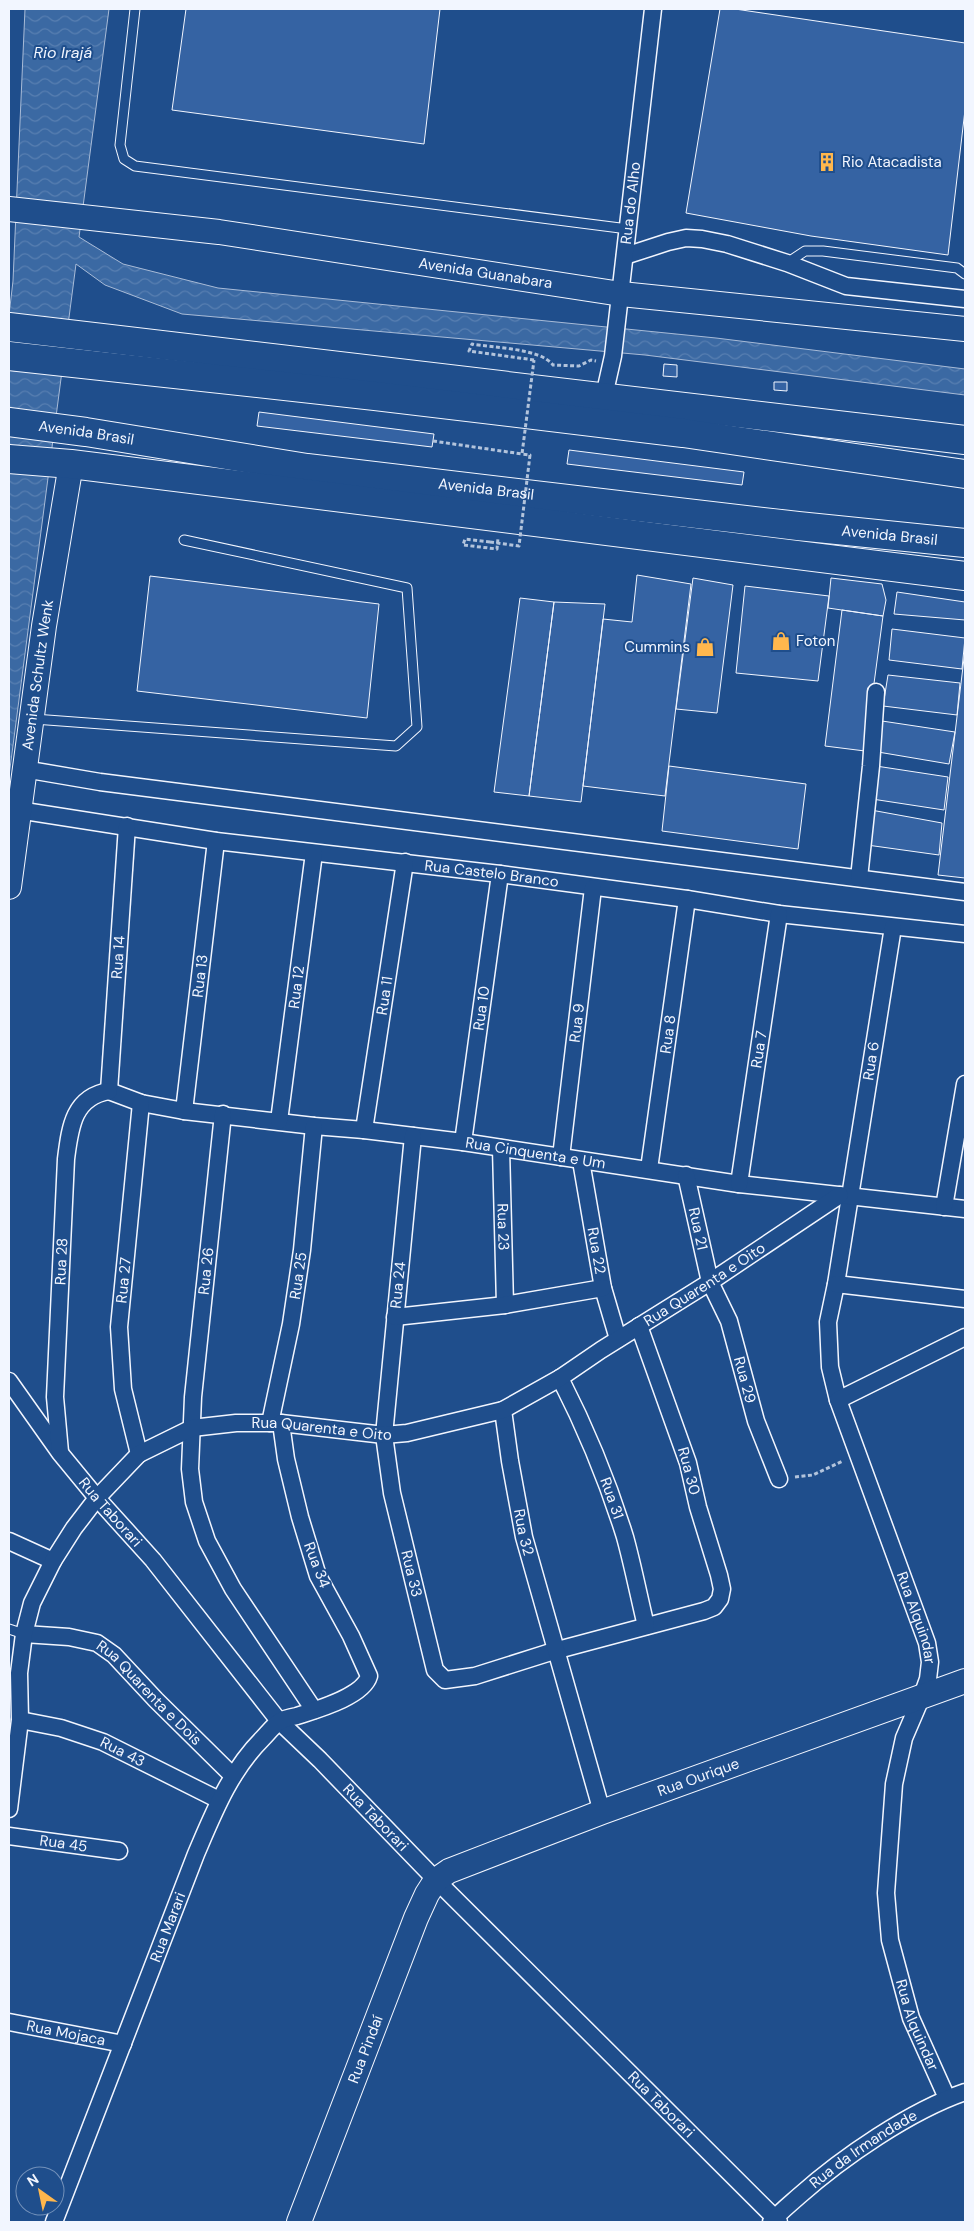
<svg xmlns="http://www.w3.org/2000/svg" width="974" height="2231" font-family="'DM Sans',sans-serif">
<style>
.water{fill:url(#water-waves);stroke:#a8bbd7}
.building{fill:#3563a3;stroke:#f2f6ff}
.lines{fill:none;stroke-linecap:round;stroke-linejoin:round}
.lane-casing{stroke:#f2f6ff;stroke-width:11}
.street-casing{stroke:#f2f6ff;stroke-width:19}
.secondary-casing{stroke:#f2f6ff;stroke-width:26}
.highway-casing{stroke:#f2f6ff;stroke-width:30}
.path{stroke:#b3c4dc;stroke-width:3;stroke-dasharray:4 2.5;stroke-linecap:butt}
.lane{stroke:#1f4e8c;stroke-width:9}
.street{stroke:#1f4e8c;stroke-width:16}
.secondary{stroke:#1f4e8c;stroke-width:24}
.highway{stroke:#1f4e8c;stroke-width:28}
.path-bridge{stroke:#b3c4dc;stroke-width:3;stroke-dasharray:4 2.5;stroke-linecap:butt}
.labels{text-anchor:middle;stroke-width:4;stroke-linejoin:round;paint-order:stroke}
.poi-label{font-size:15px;fill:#f2f6ff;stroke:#1f4e8c;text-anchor:start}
.street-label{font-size:15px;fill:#f2f6ff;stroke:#1f4e8c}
.water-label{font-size:16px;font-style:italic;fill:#f2f6ff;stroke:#1f4e8c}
</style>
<defs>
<pattern id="water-waves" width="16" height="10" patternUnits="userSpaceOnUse" patternTransform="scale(1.25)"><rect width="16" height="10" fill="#3b69a3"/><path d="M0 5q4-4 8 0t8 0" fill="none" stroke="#587fb1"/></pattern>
</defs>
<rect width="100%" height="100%" fill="#1f4e8c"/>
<path class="water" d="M25 9H109L79 237 123 264 218 288 716 338 965 369V395L645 355 182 314 105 285 76 264 9 776V315L13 281Z"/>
<path class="building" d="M186 9H440L424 144 172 110Z
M720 9H735L965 43V110L948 255 811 236 686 213Z
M664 364 677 365V377L663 376Z
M774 382H787V391L774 390Z
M259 412 434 434 432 447 257 426Z
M569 450 744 472 742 485 567 464Z
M637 575 691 584 665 796 583 786 603 619 632 622Z
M150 576 379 604 367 718 137 691Z
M693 578 733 585 717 713 676 709Z
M831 578 882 584 886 600 883 616 828 608Z
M745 586 829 596 818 681 736 673Z
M897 592 965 602V620L894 614Z
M520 598 554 602 529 796 494 792Z
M554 602 605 604 581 802 529 796Z
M842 610 883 616 865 751 825 746Z
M892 629 965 638 962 669 889 660Z
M965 650V878L938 875Z
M888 675 960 683 957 715 883 706Z
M882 721 955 732 949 764 878 752Z
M669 766 806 784 798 849 662 831Z
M876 766 948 777 944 810 872 799Z
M871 810 942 823 939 855 867 845Z"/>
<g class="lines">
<g class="lane-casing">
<path id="lane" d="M135 9 120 145 124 159 135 166 628 229
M787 263 805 251H823L957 268 965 274
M34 719 396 746 417 727 407 588 184 540
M9 1629 24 1634"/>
</g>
<g class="street-casing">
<g id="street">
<path d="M625 256 668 242 686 238 702 239 727 244 787 263 846 286 965 299"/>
<path id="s1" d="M604 396 613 356 653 9"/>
<path d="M24 769 100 782 965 892"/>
<path id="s2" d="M18 810 216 841 500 874 687 899 779 914 965 934"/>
<path d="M859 878 871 766 876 692"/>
<path id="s3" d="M893 927 836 1284 828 1322 830 1367 838 1400 927 1643 930 1662 928 1679 922 1696 904 1738 894 1784 886 1893 890 1940 911 2018 947 2098"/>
<path id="s4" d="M109 1091 141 1103 184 1111 314 1126 364 1130 463 1142 739 1184 965 1209"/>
<path id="s5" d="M109 1091 127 826"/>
<path id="s6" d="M184 1111 216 841"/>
<path d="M223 1114 193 1397 190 1469 194 1502 207 1541 233 1589 314 1710"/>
<path id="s7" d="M279 1121 314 853"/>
<path id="s8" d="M364 1130 405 862"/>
<path id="s9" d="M413 1136 384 1435 392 1493 435 1670 445 1680 475 1676 554 1651 704 1611 714 1607 720 1599 722 1589 719 1575 698 1507 688 1463 639 1326"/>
<path id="s10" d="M463 1142 500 874"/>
<path id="s11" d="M501 1148 505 1305"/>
<path id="s12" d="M561 1157 593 888"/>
<path id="s13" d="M581 1161 603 1288 618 1339"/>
<path id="s14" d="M649 1169 687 899"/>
<path id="s15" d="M686 1175 710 1282 729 1321 756 1421 779 1479"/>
<path id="s16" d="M739 1184 779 914"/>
<path d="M944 1207 965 1084"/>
<path d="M836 1284 965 1299"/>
<path d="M395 1317 505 1305 603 1288"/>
<path id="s17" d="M560 1378C586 1429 608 1482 625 1537 633 1566 639 1597 646 1626"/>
<path id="s18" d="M9 1381 60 1453 97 1498 153 1560 279 1721 320 1760 436 1880 779 2222"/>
<path d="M838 1400 965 1337"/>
<path id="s19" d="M503 1410 510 1461 524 1537 602 1812"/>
<path id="s20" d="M270 1423 291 1324 302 1250 314 1126"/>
<path id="s21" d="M60 1452 55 1397 66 1159C70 1128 73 1097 109 1091"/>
<path id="s22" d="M139 1454 123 1389 119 1327 141 1103"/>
<path d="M9 1541 53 1561"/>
<path id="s23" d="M24 1634 69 1637 97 1643 114 1655 156 1700 233 1776"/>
<path id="s24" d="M20 1720 61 1728 103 1742 219 1800"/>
<path id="s25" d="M9 1809 20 1720 19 1673 24 1634 32 1603 53 1561 74 1528 97 1498 139 1454 192 1428 236 1423H281L384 1435 407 1433 503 1410 560 1378 601 1350 710 1282 840 1195"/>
<path id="s26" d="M9 1836 119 1851"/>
<path id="s27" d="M9 2022 123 2044"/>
<path id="s28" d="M54 2222 196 1854C214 1812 230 1771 263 1738 268 1733 273 1726 279 1722 283 1719 291 1717 297 1716 315 1710 363 1697 369 1676L351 1636 318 1576 300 1517 286 1459 281 1423"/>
<path id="s29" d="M771 2222C779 2213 790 2204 799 2196 843 2157 910 2111 965 2092"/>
</g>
</g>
<g class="secondary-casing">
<g id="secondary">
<path id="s30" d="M9 209 219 232 621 294 965 329"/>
<path id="s31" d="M9 887 44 626 71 464"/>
<path id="s32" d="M299 2222 416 1918 427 1894 436 1880 449 1871 602 1812 965 1681"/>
</g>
</g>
<g class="highway-casing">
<g id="highway">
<path d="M9 327 965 440"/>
<path d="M9 356 375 396 683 433 965 474"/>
<path id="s33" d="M9 422 86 432 307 468 798 526 965 543"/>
<path d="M9 459 71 464 965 576"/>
</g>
</g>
<path class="path" d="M534 360 469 351 472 344C493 348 540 348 553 365L579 366 591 360 596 361
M433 441 522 454
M490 542 465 539 463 545 497 549 498 538
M795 1477 813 1475 843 1461"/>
<use href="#lane" class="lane"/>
<use href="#street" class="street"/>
<use href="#secondary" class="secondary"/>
<use href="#highway" class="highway"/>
<path class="path-bridge" d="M490 542 519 546 530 455 522 454 534 360"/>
</g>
<defs>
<g id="building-bare" transform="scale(1.5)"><path d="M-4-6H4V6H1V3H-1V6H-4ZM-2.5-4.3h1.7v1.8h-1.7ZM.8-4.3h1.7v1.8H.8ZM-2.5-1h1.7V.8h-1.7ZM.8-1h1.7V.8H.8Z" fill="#ffb74d" stroke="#1f4e8c" stroke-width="2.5" paint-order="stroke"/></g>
<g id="shop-bare" transform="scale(1.5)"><path d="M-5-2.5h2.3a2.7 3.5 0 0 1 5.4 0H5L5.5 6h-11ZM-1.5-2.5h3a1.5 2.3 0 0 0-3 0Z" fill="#ffb74d" stroke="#1f4e8c" stroke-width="2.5" paint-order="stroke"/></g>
</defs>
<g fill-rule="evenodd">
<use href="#building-bare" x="827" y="162"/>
<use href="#shop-bare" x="781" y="641"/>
<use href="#shop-bare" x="705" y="647"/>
</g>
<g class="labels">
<g class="poi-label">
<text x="842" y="167">Rio Atacadista</text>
<text x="796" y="646">Foton</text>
<text x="690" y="652" text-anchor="end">Cummins</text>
</g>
<g class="street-label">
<text dy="5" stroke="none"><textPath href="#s1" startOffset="195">Rua do Alho</textPath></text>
<text dy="5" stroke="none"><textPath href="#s30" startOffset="481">Avenida Guanabara</textPath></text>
<text dy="5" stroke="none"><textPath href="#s33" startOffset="78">Avenida Brasil</textPath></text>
<text dy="5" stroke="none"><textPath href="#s33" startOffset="482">Avenida Brasil</textPath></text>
<text dy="5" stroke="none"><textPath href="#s33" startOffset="888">Avenida Brasil</textPath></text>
<text dy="5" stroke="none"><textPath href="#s31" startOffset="214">Avenida Schultz Wenk</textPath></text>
<text dy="5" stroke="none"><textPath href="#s2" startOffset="478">Rua Castelo Branco</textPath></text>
<text dy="5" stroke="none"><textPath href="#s5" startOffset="134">Rua 14</textPath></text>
<text dy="5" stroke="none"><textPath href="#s6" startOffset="136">Rua 13</textPath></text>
<text dy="5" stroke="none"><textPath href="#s7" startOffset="135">Rua 12</textPath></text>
<text dy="5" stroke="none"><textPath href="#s8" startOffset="136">Rua 11</textPath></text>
<text dy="5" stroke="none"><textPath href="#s10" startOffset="135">Rua 10</textPath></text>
<text dy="5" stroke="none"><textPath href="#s12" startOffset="135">Rua 9</textPath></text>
<text dy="5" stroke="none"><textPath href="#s14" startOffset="136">Rua 8</textPath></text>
<text dy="5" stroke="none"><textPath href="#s16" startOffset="136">Rua 7</textPath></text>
<text transform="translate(871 1061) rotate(-81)" y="5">Rua 6</text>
<text dy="5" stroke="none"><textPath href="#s4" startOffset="432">Rua Cinquenta e Um</textPath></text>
<text dy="5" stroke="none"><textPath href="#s11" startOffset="79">Rua 23</textPath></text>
<text dy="5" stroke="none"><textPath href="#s15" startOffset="55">Rua 21</textPath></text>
<text dy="5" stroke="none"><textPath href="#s13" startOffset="91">Rua 22</textPath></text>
<text dy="5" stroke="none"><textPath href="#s21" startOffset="191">Rua 28</textPath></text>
<text transform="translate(206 1271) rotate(-84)" y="5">Rua 26</text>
<text dy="5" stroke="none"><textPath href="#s20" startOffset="150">Rua 25</textPath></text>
<text dy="5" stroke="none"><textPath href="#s22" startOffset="176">Rua 27</textPath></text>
<text transform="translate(398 1285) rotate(-84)" y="5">Rua 24</text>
<text dy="5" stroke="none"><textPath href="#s25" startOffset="1004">Rua Quarenta e Oito</textPath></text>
<text dy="5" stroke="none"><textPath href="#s15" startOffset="214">Rua 29</textPath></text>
<text dy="5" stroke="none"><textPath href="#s25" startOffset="582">Rua Quarenta e Oito</textPath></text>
<text transform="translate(689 1471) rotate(75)" y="5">Rua 30</text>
<text dy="5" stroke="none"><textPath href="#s17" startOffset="131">Rua 31</textPath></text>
<text dy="5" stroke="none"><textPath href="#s18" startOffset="166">Rua Taborari</textPath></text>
<text dy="5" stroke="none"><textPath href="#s19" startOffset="124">Rua 32</textPath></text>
<text transform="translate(317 1565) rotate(69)" y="5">Rua 34</text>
<text dy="5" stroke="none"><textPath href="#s9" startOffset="442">Rua 33</textPath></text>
<text dy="5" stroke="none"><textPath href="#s3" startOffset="711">Rua Alquindar</textPath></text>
<text dy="5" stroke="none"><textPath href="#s23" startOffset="146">Rua Quarenta e Dois</textPath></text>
<text dy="5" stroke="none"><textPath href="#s24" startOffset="108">Rua 43</textPath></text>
<text dy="5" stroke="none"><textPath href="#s32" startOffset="651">Rua Ourique</textPath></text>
<text dy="5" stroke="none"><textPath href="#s18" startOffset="571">Rua Taborari</textPath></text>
<text dy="5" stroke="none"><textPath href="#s26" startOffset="55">Rua 45</textPath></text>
<text dy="5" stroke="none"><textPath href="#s28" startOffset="316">Rua Marari</textPath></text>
<text dy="5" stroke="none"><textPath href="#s3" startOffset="1131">Rua Alquindar</textPath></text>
<text dy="5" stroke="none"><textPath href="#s27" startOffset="58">Rua Mojaca</textPath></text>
<text dy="5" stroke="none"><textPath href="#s32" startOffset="185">Rua Pindaí</textPath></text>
<text dy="5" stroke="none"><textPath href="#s18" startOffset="976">Rua Taborari</textPath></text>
<text dy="5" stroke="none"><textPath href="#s29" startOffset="118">Rua da Irmandade</textPath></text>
</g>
<g class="water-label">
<text x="63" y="58">Rio Irajá</text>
</g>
</g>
<rect width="974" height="2231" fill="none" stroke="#f2f6ff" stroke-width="20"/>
<g transform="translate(40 2191) rotate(327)"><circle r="24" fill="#1f4e8c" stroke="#7391ba"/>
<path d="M0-4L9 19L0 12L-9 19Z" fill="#ffb74d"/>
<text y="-8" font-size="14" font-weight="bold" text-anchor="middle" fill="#f2f6ff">N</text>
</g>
</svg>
